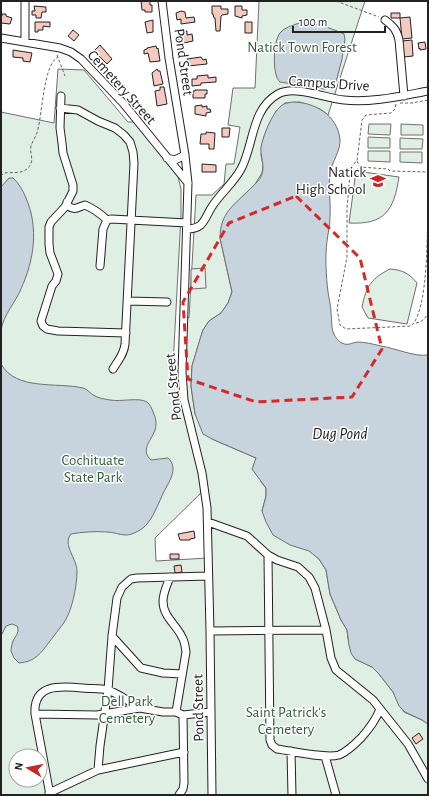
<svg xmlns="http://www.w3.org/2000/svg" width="429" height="796" font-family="'Alegreya Sans',sans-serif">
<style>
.green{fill:#e0efe3;stroke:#6f6f6f;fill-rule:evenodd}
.parking{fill:#ededed;stroke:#6f6f6f}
.water{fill:#c7d3dd;stroke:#6f6f6f}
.building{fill:#f3c9c0;stroke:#222}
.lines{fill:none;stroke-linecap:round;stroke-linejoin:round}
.minor-casing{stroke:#222;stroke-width:9}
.path{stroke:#646464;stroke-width:1;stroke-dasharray:3 2;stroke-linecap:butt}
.minor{stroke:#fff;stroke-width:7}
.marked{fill:none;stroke:#d62828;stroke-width:3;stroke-dasharray:8 5;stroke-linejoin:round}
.labels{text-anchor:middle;stroke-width:3;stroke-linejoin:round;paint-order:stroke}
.park-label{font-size:15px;fill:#2f5e38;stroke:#fff}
.street-label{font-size:15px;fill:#222;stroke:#fff}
.poi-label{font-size:15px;fill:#222;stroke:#fff;text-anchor:end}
.water-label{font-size:16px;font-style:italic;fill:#222;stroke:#fff}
</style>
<rect width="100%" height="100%" fill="#fff"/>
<path class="green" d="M259 1H365L328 115 320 109 300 102 285 103 276 111 264 137 261 155 263 165 262 173 255 184 230 209 220 238 232 292 228 303 221 313 209 321 203 330 192 366 191 386 195 414 212 439 256 458 261 482 266 488V496L262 511 319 559 326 570 330 594 341 620 347 630 348 639 355 659 372 667 379 674 393 692 404 712 422 720 428 724V795H1V112L54 123 58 69 84 70 128 122H135L178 177 181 189V216L172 385 183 387V318H189L196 195H212L224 184 226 164H234L240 127 228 125 233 88H255ZM204 490 208 558 156 561 155 538ZM16 756H40V780H16Z
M369 124H391L390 135 368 134Z
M401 124 423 125V135H401Z
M368 137 390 138V148H368Z
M400 138 423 139 422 149H400Z
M368 151H390V162L368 161Z
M400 152H422V163L400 162Z
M356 171 399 177C394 210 385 225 349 223Z
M390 269C402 270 409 273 417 283L407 324 368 318 362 307C366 286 372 278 390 269Z"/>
<path class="parking" d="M205 268 206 288 191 289V269Z"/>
<path class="water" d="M299 23C317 23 328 27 344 34L345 39 342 59 336 82 332 87 324 89 280 82C272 76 273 41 280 33 285 27 292 26 299 23Z
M292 102C315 102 337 115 340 139 341 151 331 163 330 174 328 189 331 202 330 217 330 225 328 233 327 241 325 257 326 276 328 292 329 299 331 306 331 313 332 320 331 328 334 334 335 337 339 342 342 343 348 346 351 343 357 342 364 342 373 344 381 346 395 348 414 357 428 355V724L422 720 405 712 399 706 393 692 379 674 372 667 355 659 351 653 349 645 347 630 341 620 330 594 326 570 319 559 309 551 290 545 273 535 266 522 262 511 266 496V488L252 469 256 458 212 439 203 434 195 414 191 386 192 366 200 339 203 330 209 321 221 313 228 303 232 292 220 238C220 213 234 205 250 189 255 184 260 180 262 174 265 165 260 156 261 147 263 136 272 113 281 106 284 103 288 103 292 102Z
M9 178H13C19 183 23 191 26 198 39 228 34 260 21 289 15 303 4 314 1 330V187Z
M1 364C16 391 57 382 83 388 87 389 89 392 93 395 98 398 104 399 110 400 121 402 139 397 147 402 150 404 152 409 153 412 156 418 157 424 155 430 151 441 140 450 151 460L168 458C177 466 172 477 167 486 160 498 156 513 147 524 143 529 133 535 126 535 120 535 113 532 107 532 96 531 82 532 71 534 62 544 77 559 77 571 77 586 72 612 63 624 59 630 54 635 50 641 41 653 35 662 19 663L14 658 11 651C11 648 12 644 13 641 16 635 20 632 17 626L12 624 6 626 1 636Z"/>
<path class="building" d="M141 1H150V5H152V12H145V10H142Z
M34 6 46 7V12H42L41 18H36V15H32V11H35Z
M212 6H221V9H228V14L222 15 221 16 220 31H216L215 18H214L213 14H212Z
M235 6H242V10H247V15L242 16V18L235 16Z
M181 11 185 12 186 18 194 17 195 22 181 24V19L177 20 176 13Z
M391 13H400V18H391Z
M2 14H6V16L12 18 10 24 1 23V16H2Z
M410 17 412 38 402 39 400 18Z
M153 20V32L147 33 145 22Z
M35 22H50V27L43 26V30H38V32H35Z
M245 22H252V33H245Z
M73 30 79 35 74 41 68 36Z
M187 31V35L192 34 193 41 179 44 178 32Z
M412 40 413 56 404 57 402 41Z
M425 42 426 49 420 50V48L419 49 418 43Z
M100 45 112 59 107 64 94 51Z
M156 46 157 49 158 48 160 61 150 62 148 53 144 54V50L147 49V48Z
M13 50 32 53 30 62 23 61V58L13 57Z
M201 57 203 60 206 59 207 64 188 66 187 59Z
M157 69 158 71H160L163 84 154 86 152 73Z
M208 75V78L216 77V82L201 83V85L192 86V79H197V76Z
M160 87H164L167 104 157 106 155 91 160 90Z
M195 90H207V94H205V98H193V91H195Z
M202 105V107L207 106V109H210L211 112 206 113V116L195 114V106Z
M222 128H230L229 137H222Z
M206 132 215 133 214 149H209V144H200L201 134H206Z
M202 164 216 165V172H202Z
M194 531 195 538 190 539V540H180L178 534Z
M170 554H179V559H170Z
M181 565 182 572 175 573 174 566Z
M419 733 423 739 416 744 412 738Z"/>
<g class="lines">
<g class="minor-casing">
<path id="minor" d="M162 1 169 58 185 155 188 183 182 372 184 400 202 473 207 508 210 631 212 795
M385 20C393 26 397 30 399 40L404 96
M1 38 60 48 71 52 81 59 123 103 188 183
M25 41V1
M61 96 60 128 62 143 63 153 73 185V191L65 207 51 222 49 227V244L50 253 58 274 56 281 52 286 41 321 43 326 47 329 58 331 126 333
M60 108 78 110 98 121 115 128 124 135 130 142 133 152 134 163 125 344C124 355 118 360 113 369
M167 158 175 160 185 155
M67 202 68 206C75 211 78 207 85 205 94 209 100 213 107 220
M187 229C205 229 204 218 213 205 222 192 234 182 241 169 254 145 251 109 278 94 295 85 325 98 344 100 371 103 401 96 428 91
M100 266 103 229 107 220 111 219 187 223
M128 301 167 302
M208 522 247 536 268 555 277 560 298 567 309 577 315 588 326 630 331 658 336 670 373 700 408 744 428 779
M268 555 270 740 272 745 277 749C293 751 325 759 339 755 347 752 355 744 361 738 369 729 376 720 380 709
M170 577C167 585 163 593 163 601 163 617 176 624 182 637 185 642 185 646 186 652L176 712
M210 631 326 630
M112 636 141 668 163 673 182 674
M35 714 97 715 140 708 163 712H176L183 715 211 712
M291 751 292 795
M325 756 336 795
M98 770 100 746 108 690 112 636 117 598 122 587 131 579 137 578 208 576
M49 793 98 770 184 752
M50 795 35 714C33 683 61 686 83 688 90 689 100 688 107 690 116 692 131 703 140 708
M179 795 183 789 184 783 183 715"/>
</g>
<path class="path" d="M336 1 379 17
M57 55 65 76
M400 103H412L428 100
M396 104 395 109 391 113 366 115 362 120 357 161 352 165 350 174 347 208V257L337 309 340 325 346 329 411 326C429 311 427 227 428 202
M357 161 360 167 388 169 390 171 428 172
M351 173 360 167
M1 176 4 173C12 172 21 174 27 169 36 161 29 154 31 146 33 140 37 135 38 129 42 114 44 63 58 57
M416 323C422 322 425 319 428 313"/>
<use href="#minor" class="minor"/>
</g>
<path class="marked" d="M296 196 360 258 382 349 352 397 256 402 188 379 183 302 229 223Z"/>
<defs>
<g id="school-bare" transform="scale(1.2)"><path d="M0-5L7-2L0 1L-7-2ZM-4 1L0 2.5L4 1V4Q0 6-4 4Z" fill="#c62828" stroke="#fff" stroke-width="2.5" paint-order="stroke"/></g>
</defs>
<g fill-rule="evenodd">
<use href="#school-bare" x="378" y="181"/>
</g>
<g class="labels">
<g class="park-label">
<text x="302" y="52">Natick Town Forest</text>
<text x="93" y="465">Cochituate<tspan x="93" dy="17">State Park</tspan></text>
<text x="127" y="706">Dell Park<tspan x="127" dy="17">Cemetery</tspan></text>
<text x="286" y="717">Saint Patrick's<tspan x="286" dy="17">Cemetery</tspan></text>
</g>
<g class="street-label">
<text transform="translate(184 62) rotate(82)" y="5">Pond Street</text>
<text transform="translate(329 83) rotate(4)" y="5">Campus Drive</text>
<text transform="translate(122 87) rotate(48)" y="5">Cemetery Street</text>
<text transform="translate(173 387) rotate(-96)" y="5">Pond Street</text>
<text transform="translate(198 708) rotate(-91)" y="5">Pond Street</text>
</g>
<g class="poi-label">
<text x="366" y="177">Natick<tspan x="366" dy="17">High School</tspan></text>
</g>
<g class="water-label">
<text x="340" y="439">Dug Pond</text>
</g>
</g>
<rect width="429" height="796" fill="none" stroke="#222222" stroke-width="4"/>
<g transform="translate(28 768) rotate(280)"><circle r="19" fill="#ffffff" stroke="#a7a7a7"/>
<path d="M0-3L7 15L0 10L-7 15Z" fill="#c62828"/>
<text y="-6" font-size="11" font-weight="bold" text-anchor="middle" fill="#222222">N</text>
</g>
<path d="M293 26v6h92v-6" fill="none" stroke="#222222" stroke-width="2"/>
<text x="299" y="26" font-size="12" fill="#222222" stroke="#ffffff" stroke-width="3" paint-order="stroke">100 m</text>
</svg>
